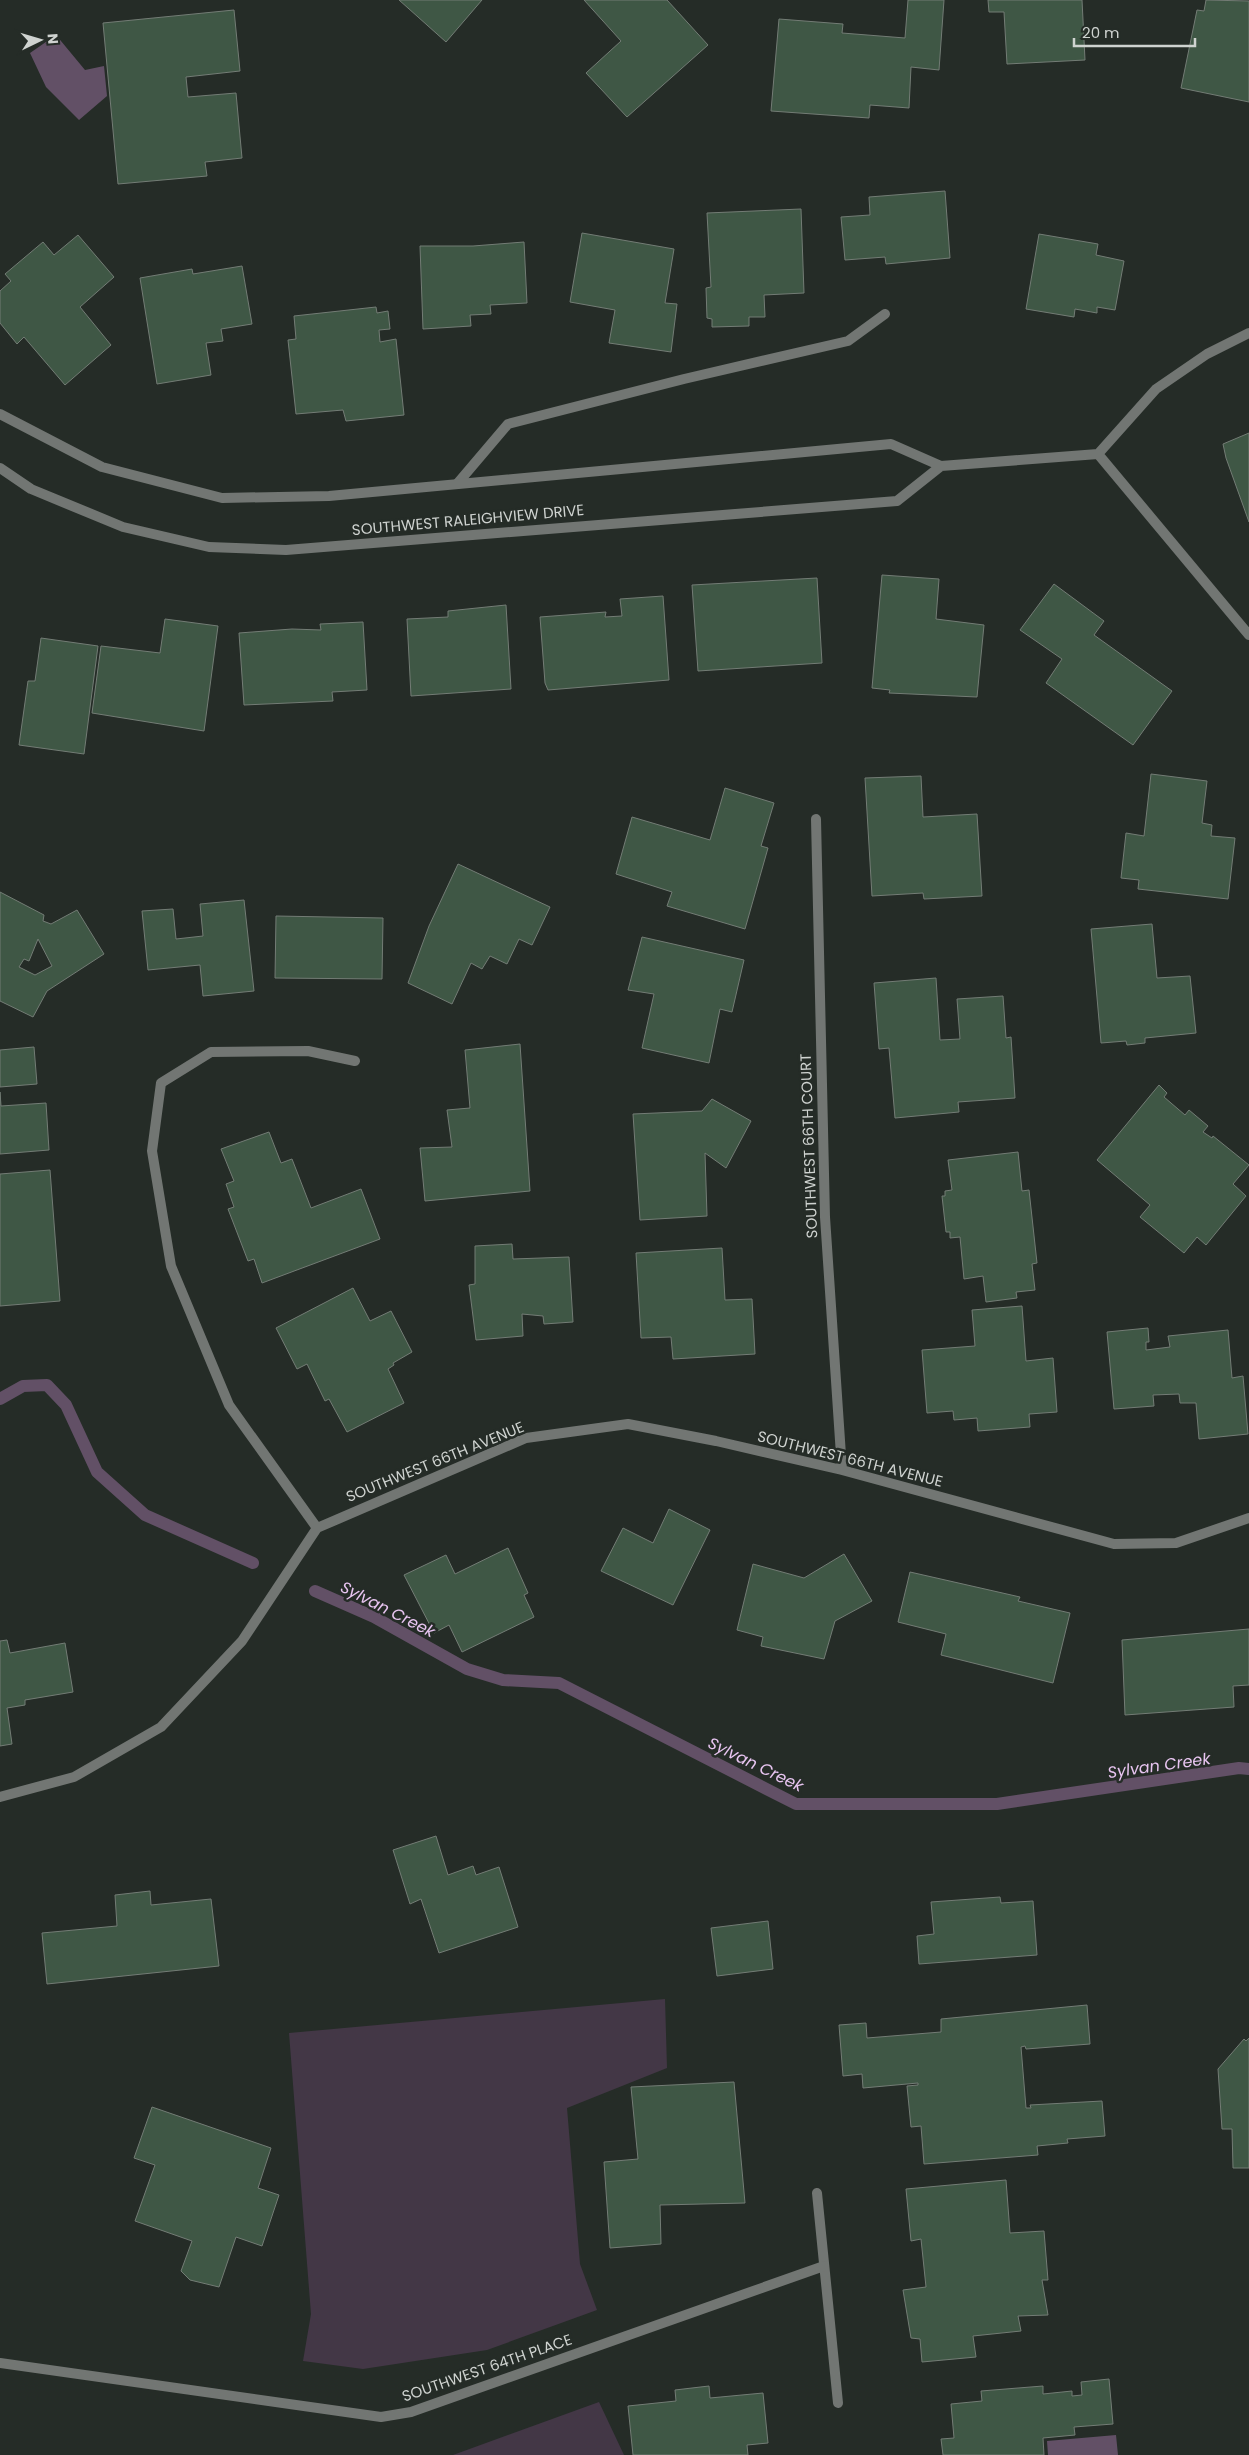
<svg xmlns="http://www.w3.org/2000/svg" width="1249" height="2455" font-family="Poppins,sans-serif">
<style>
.green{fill:#433746}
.water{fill:#625066}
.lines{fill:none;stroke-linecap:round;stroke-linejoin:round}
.stream{stroke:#625066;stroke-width:12}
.building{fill:#3f5745;stroke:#737c75;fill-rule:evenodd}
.lane{stroke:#727673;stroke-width:10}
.street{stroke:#727673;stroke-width:10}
.labels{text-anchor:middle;stroke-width:5;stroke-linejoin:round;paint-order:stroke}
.street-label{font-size:15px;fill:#cfd3d0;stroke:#252c27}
.water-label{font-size:16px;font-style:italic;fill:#e8c5f1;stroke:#252c27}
</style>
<rect width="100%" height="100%" fill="#252c27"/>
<path class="green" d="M665 1999 667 2068 567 2108 580 2264 597 2310 487 2350 363 2369 303 2361 311 2314 289 2033Z
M599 2402 624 2455H452H453Z"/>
<path class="water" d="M56 35 85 70 104 66 107 96 79 120 46 87 30 53Z
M1116 2435 1118 2455H1048L1047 2441Z"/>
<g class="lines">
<path class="stream" d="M0 1399 23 1386 47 1385 66 1405 97 1472 145 1515 253 1563
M315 1591 374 1617 467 1669 503 1680 559 1683 796 1804H997L1239 1768 1249 1769"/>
</g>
<path class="building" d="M399 0H482L446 42Z
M584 0H667L708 45 627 117 586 73 621 41Z
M908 0H944L939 70 911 67 909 108 870 105 869 118 771 111 779 19 843 24 842 33 905 38Z
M988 0H1082L1085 60 1007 64 1004 12H989Z
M1206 0 1249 1V102L1181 88 1197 10 1204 11Z
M234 10 240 71 186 77 188 97 236 93 242 158 205 162 207 176 118 184 103 23Z
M945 191 950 258 886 264 885 257 845 260 841 217 870 215 869 197Z
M801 209 804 293 764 295 765 317H749V326L712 327V319L707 318 706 288 711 287 707 213Z
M582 233 674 249 665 303 677 304 671 352 609 343 615 310 570 302Z
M1039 234 1098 244 1096 255 1124 261 1115 310 1097 307V313L1075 309 1074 317 1026 309Z
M78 235 114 277 80 307 111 345 65 385 24 337 17 344 0 323V291L11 281 5 274 43 242 54 255Z
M524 242 527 303 490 305 491 314 470 315 471 326 423 329 420 246H473Z
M242 266 252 324 221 329 223 341 206 343 211 375 157 384 140 278 192 269 193 274Z
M376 307 377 313 388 311 390 329 379 330 380 342 396 339 404 415 346 421 343 410 296 414 288 340 296 339 294 316Z
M1249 433V522L1226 458 1223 444Z
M882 575 939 579 936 619 984 625 977 697 889 693 890 690 872 688Z
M817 578 822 663 698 671 692 585Z
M1054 584 1104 621 1094 635 1172 691 1133 745 1046 683 1062 659 1020 630Z
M663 596 669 680 548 690 545 683 540 617 606 612 605 617 622 616 620 599Z
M506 605 511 689 411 696 407 619 448 617V611Z
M165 619 218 626 204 731 92 713 101 646 160 653Z
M363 622 367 690 332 692 333 701 244 705 239 633 292 629 321 630 320 624Z
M41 638 98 646 84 754 19 745 28 681H35Z
M1151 774 1207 781 1202 823 1212 825 1211 836 1235 838 1228 899 1138 889 1139 880 1121 878 1126 833 1144 836Z
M921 776 923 817 977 814 982 896 924 899 923 893 872 896 865 778Z
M725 788 774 803 761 846 768 848 745 929 667 906 672 892 616 874 632 817 710 840Z
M458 864 550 907 532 945 519 939 507 964 490 956 482 969 471 963 452 1004 408 983 429 926Z
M0 892 44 915 43 921 51 924 77 910 104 954 47 991 33 1017 0 1001ZM38 939 52 966 35 975 19 967 24 959 29 961Z
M244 900 254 991 203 996 200 965 148 970 142 911 173 909 176 939 203 936 200 904Z
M276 916 383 918 382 979 275 978Z
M1152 924 1157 978 1190 976 1196 1033 1145 1038V1043L1127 1045 1126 1041 1101 1043 1091 929Z
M642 937 744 960 732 1012 720 1009 709 1063 642 1048 654 994 628 990Z
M936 978 940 1040 960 1039 957 999 1003 996 1006 1038 1011 1037 1015 1098 958 1102 959 1112 895 1118 889 1048 879 1049 874 983Z
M520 1044 530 1191 425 1201 420 1148 452 1147 447 1110 470 1108 465 1050Z
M34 1047 37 1084 0 1087V1050Z
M1159 1085 1167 1093 1164 1097 1185 1115 1189 1110 1208 1126 1203 1132 1212 1138 1213 1136 1249 1165 1233 1184 1246 1196 1206 1245 1197 1237 1184 1253 1140 1217 1150 1205 1097 1160Z
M0 1092 1 1106 46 1103 49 1150 0 1154Z
M712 1099 751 1121 726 1168 705 1153 707 1216 640 1220 633 1114 702 1111Z
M269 1132 281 1163 292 1159 311 1208 361 1189 380 1239 262 1283 254 1259 248 1261 228 1209 234 1207 226 1184 234 1181 221 1149Z
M1018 1152 1022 1191 1029 1190 1037 1263 1032 1264 1035 1290 1016 1292 1017 1298 986 1302 983 1276 964 1279 960 1237 950 1238V1232H946L942 1196H945V1191L952 1190 948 1160Z
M50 1170 60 1301 0 1306V1174Z
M512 1244 513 1259 569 1257 573 1322 544 1324 543 1316 522 1314 523 1336 476 1340 469 1285 475 1284V1246Z
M722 1248 725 1300 752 1299 755 1354 673 1359 671 1337 641 1338 636 1253Z
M353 1288 370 1321 391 1311 412 1352 393 1363 394 1365 388 1369 404 1403 347 1432 329 1399 325 1401 307 1364 297 1369 276 1328Z
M1022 1306 1026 1361 1053 1358 1057 1412 1029 1414 1030 1427 978 1431 977 1418 954 1420 953 1411 927 1413 922 1350 975 1346 972 1310Z
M1148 1328 1149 1342H1146V1350L1170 1347 1168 1336 1228 1330 1232 1378 1243 1376 1248 1434 1199 1439 1196 1403H1180L1179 1394 1153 1395 1154 1406 1114 1409 1107 1332Z
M669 1509 710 1530 673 1605 601 1571 623 1528 653 1543Z
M508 1548 528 1593 524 1595 534 1617 462 1652 449 1625 434 1633 404 1575 446 1555 455 1574Z
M844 1554 872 1601 835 1621 824 1659 761 1646 763 1637 737 1630 753 1564 804 1578Z
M910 1572 1020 1597 1018 1601 1070 1613 1053 1683 941 1655 946 1634 898 1622Z
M1249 1629V1685L1233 1686 1234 1707 1125 1715 1122 1640Z
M7 1640 10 1653 65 1643 73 1692 25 1700V1705L7 1708 12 1744 0 1746V1641Z
M436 1836 448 1875 473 1866 476 1875 499 1867 518 1927 439 1953 421 1899 410 1904 393 1850Z
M150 1891 151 1905 211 1899 219 1966 47 1984 42 1933 117 1926 115 1895Z
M1000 1897 1001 1903 1033 1901 1037 1955 919 1964 917 1936 934 1934 931 1902Z
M768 1921 773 1969 717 1976 711 1928Z
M1087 2005 1090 2044 1026 2049 1025 2046 1021 2047 1026 2108H1031L1030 2105 1102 2101 1105 2136 1067 2139 1068 2143 1037 2146 1038 2155 924 2164 921 2126 911 2127 907 2086 918 2085V2083L863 2088 862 2074 843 2076 839 2025 866 2023 867 2038 941 2032V2019Z
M1249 2038V2168H1233L1232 2129H1222L1218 2069 1244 2039 1246 2041Z
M734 2082 745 2203 660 2205 661 2244 610 2248 604 2162 638 2159 631 2087Z
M152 2107 271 2148 258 2188 279 2195 262 2246 236 2237 219 2287 190 2280 181 2271 192 2241 135 2221 155 2165 134 2158Z
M1006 2180 1010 2233 1044 2231 1048 2280H1042L1048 2315 1018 2316 1021 2331 973 2336 976 2357 922 2362 920 2339 911 2338 903 2290 926 2287 921 2239 911 2241 906 2189Z
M1109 2379 1113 2424 1074 2427 1075 2435 1043 2438 1044 2455H943L941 2439 954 2438 951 2404 982 2401 981 2391 1043 2386V2394L1072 2391V2396L1082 2395 1081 2382Z
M709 2386 710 2398 763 2393 768 2443 747 2445 748 2455H633L628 2406 676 2401 675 2390Z"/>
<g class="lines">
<path class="lane" d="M457 484 508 424 684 379 848 341 885 314
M817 2193 838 2403"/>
<path class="street" d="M0 414 102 467 222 498 329 496 891 444 941 466 1098 454 1156 389 1207 354 1249 333
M1098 454 1249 635
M0 468 31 489 123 527 209 547 286 550 897 501 941 466
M816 819 825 1217 842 1470
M317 1528 229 1405 171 1266 152 1151 161 1083 211 1052 308 1051 355 1061
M0 1797 74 1777 161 1727 242 1641 317 1528 526 1438 628 1424 716 1441 842 1470 1114 1544 1176 1543 1249 1518
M0 2363 381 2417 411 2412 824 2266"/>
</g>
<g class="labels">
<g class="street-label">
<text transform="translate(468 520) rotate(-5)" y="5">SOUTHWEST RALEIGHVIEW DRIVE</text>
<text transform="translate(809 1146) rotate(-92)" y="5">SOUTHWEST 66TH COURT</text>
<text transform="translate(850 1459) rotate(14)" y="5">SOUTHWEST 66TH AVENUE</text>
<text transform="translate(435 1462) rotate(-22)" y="5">SOUTHWEST 66TH AVENUE</text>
<text transform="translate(487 2368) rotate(-19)" y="5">SOUTHWEST 64TH PLACE</text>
</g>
<g class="water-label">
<text transform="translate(388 1609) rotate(27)" y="6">Sylvan Creek</text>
<text transform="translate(756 1764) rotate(26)" y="6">Sylvan Creek</text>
<text transform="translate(1159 1765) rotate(-8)" y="6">Sylvan Creek</text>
</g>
</g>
<g transform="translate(40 40) rotate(85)" stroke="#252c27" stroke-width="4" paint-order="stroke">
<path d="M0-4L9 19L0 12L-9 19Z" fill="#cfd3d0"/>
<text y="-8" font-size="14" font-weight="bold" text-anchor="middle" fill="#cfd3d0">N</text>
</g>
<path d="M1074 38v8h121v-8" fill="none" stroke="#cfd3d0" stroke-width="2.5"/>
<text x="1082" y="38" font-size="15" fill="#cfd3d0" stroke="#252c27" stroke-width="4" paint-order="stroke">20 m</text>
</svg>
